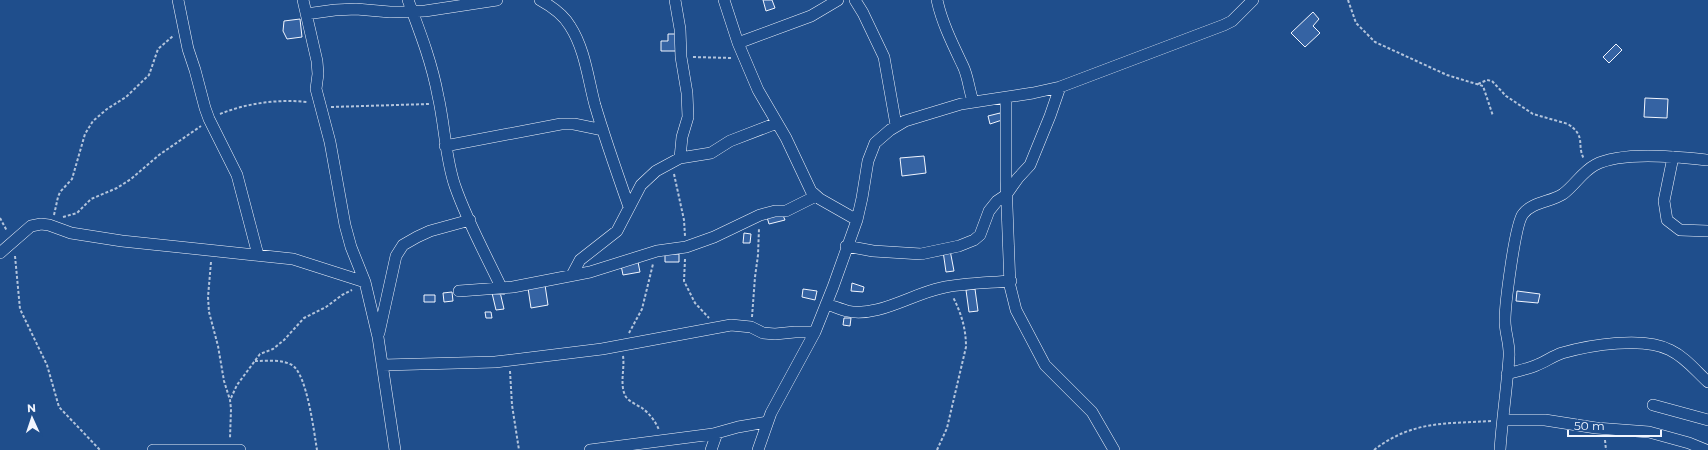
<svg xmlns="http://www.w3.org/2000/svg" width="1708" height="450" font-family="Montserrat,sans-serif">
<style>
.building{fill:#3563a3;stroke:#f2f6ff}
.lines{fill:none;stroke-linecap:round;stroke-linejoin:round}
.minor-casing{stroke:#f2f6ff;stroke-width:12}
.path{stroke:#b3c4dc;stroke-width:2;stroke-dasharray:3 2;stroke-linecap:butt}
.minor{stroke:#1f4e8c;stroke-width:11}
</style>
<rect width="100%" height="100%" fill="#1f4e8c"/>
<path class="building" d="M763 0H772L775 8 766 11Z
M1313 12 1319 19 1313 26 1320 33 1305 47 1291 33Z
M300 19 302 37 287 39 283 31 284 21Z
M668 34H676V51H661V41H668Z
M1616 44 1622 50 1609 63 1603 57Z
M1645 98 1668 99 1667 118 1644 117Z
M1000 113 1002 120 990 124 988 116Z
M924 156 926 173 902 176 900 158Z
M782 213 785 220 769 224 767 217Z
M744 233 751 234 750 243H743Z
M950 250 954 271 946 272 943 251Z
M665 254H679V262H665Z
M638 262 640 272 623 275 621 265Z
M852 283 864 287 863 292 851 291Z
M545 285 548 305 531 308 528 288Z
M803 289 817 291 815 300 802 297Z
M975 289 978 311 969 312 966 290Z
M1517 291 1540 294 1538 303 1516 301Z
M452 292 453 301 444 302 443 293Z
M500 292 504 309 496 310 492 293Z
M424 295H435V302H424Z
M485 312H491L492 318H486Z
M844 318H851L850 326 843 325Z"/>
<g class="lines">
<g class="minor-casing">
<path id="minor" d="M178 0 188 49 195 70 205 108 209 119 237 175 258 255
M303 0 317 61 318 74 316 89 330 142 345 225 351 247 365 282 378 337 395 450
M408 0C420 32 432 63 438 96 445 126 445 157 455 186 467 221 486 255 502 289
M540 0C551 6 563 14 570 26 585 49 588 79 595 105 605 139 617 173 629 207
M675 0 680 29 681 57 687 93 688 117 682 137 680 158
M724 0 738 43 758 90 786 138 811 191 820 199 857 220
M855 0 863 13 884 57 896 125
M937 0C942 23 953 45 963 66 968 76 969 90 973 101
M306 14 335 10 356 9 390 12 425 11 497 0
M738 43 811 16 838 0
M1006 98V180L1010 286 1016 310 1045 365 1092 412 1114 450
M445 146 561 124H574L603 130
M1673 157 1664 201 1667 220 1680 230 1708 231
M846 246 873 251 921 254 959 246 974 240 980 235 989 211 997 201 1006 195 1018 178 1030 165 1050 116 1060 87
M0 253 31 226 41 224 49 225 71 233 122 241 293 259 365 282
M572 275 580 260 617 231 641 185 656 171 680 158 711 153 730 141 777 123
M459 291 513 287 590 272 657 251 686 247 714 237 760 215 775 211H786L816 196
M826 304C833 306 840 309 847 311 877 318 912 294 941 288 964 283 987 283 1011 281
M379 333 396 256 403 245 417 237 430 231 470 220
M383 365 495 362 602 349 731 325 751 327 763 333 775 334 795 332H815
M1507 374C1517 371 1528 369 1537 365 1545 362 1553 356 1562 353 1590 345 1644 336 1670 350 1685 357 1696 371 1708 382
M1653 405 1708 420
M1503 420H1545L1596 428 1649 432 1689 443 1706 450
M153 450H240
M590 450 713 434 738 427 767 422
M711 450 717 433
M758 450 771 413 815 332 833 287 857 220 862 198 868 161 875 143 890 130 905 121 961 104 1033 93 1060 87 1224 25 1232 21 1253 0
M1500 450C1502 419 1507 388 1509 357 1510 344 1505 333 1505 321 1505 304 1515 224 1523 214 1532 202 1551 202 1563 194 1575 185 1582 172 1595 165 1622 151 1677 157 1708 160"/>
</g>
<path class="path" d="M1348 0 1356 23 1375 42 1447 75 1483 86 1493 116
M693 57 732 58
M1478 84 1487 80 1492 81 1506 96 1533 114 1568 124C1587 137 1576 144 1584 159
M331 107 429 104
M220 114C247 103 278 99 307 102
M674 174 684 220 685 236
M54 215 58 197 60 192 72 179 85 134 93 121 107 109 126 97 149 75 158 49 174 35
M63 217 77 213 91 199 117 188 131 179 159 155 201 126
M0 218 7 231
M15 256 20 309 47 365 59 407 100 450
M685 259 684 281 695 303 709 318
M211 262 208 297 209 312 218 346 224 381 230 400 231 409 230 438
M752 317 755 277 758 255 759 228
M629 333 642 309 653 264
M623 356C625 369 619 385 626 397 630 402 637 405 642 408 649 413 656 422 659 430
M255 361C267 361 281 359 292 365 307 374 314 432 317 450
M510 371 512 405 519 450
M231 398 237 385 260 354 273 349 284 340 304 318 326 307 342 295 352 290
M1605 440 1606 450
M937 450 947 428 966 347C966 328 961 313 953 297
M1374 450C1413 420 1446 424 1492 421"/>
<use href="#minor" class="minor"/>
</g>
<g transform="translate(32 418) rotate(357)" stroke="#1f4e8c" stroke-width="3" paint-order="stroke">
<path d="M0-3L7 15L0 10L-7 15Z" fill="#f2f6ff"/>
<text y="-6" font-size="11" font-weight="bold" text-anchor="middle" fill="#f2f6ff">N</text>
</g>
<path d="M1568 430v6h93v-6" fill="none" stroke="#f2f6ff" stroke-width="2"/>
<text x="1574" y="430" font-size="12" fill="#f2f6ff" stroke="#1f4e8c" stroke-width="3" paint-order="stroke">50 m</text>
</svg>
